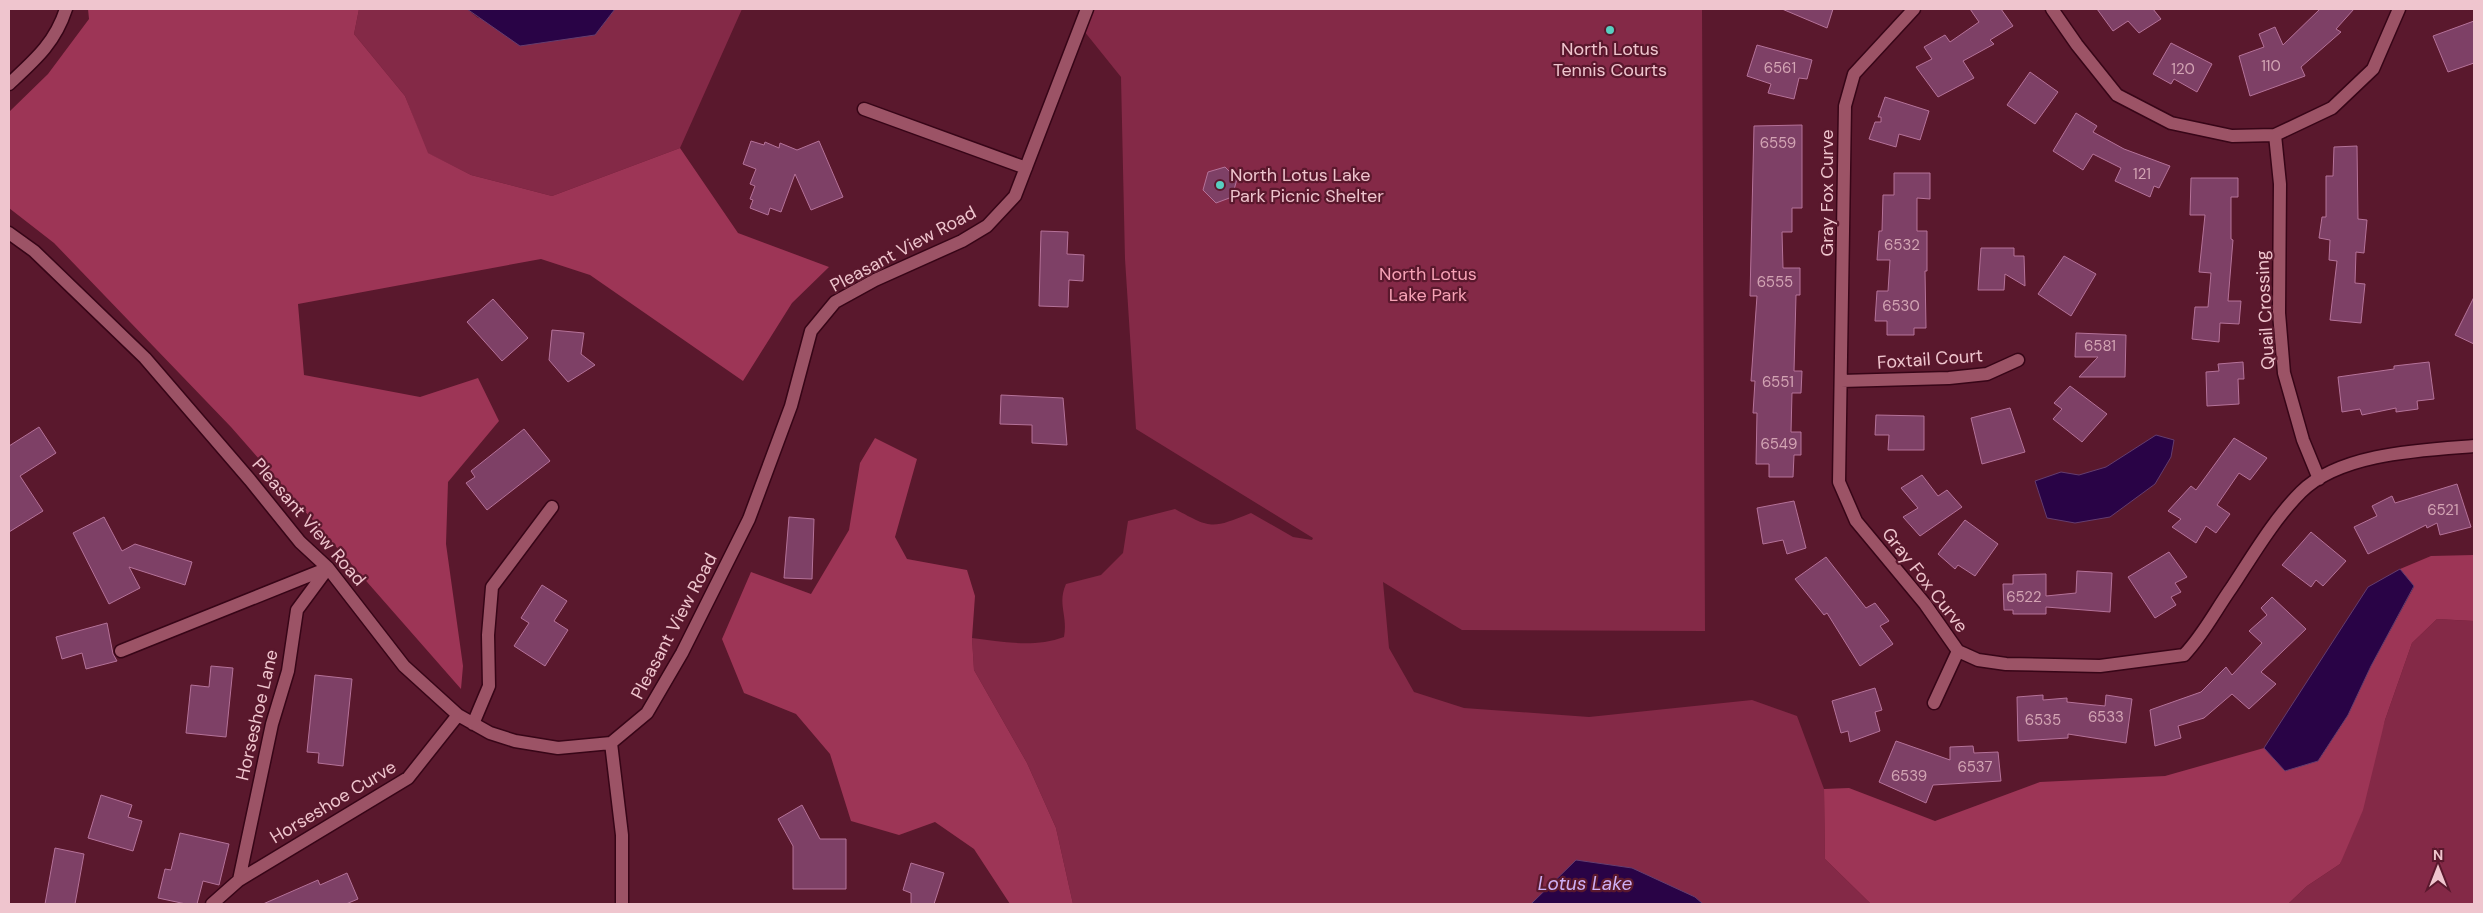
<svg xmlns="http://www.w3.org/2000/svg" width="2483" height="913" font-family="'DM Sans',sans-serif">
<style>
.green{fill:#842947}
.forest{fill:#9d3556}
.water{fill:#290346;stroke:#643d6f}
.building{fill:#7e4066;stroke:#b57299}
.lines{fill:none;stroke-linecap:round;stroke-linejoin:round}
.minor-casing{stroke:#370517;stroke-width:15}
.minor{stroke:#9c5366;stroke-width:12}
.poi-dot{fill:#58cec0;stroke:#5a182d;stroke-width:2}
.labels{text-anchor:middle;stroke-width:4.5;stroke-linejoin:round;paint-order:stroke}
.number-label{font-size:15px;fill:#d3a4b4}
.poi-label{font-size:18px;fill:#efc5ce;stroke:#5a182d}
.street-label{font-size:18px;fill:#efc5ce;stroke:#5a182d}
.park-label{font-size:18px;fill:#f7a2b6;stroke:#5a182d}
.water-label{font-size:19px;font-style:italic;fill:#ceaff5;stroke:#5a182d}
</style>
<rect width="100%" height="100%" fill="#5a182d"/>
<path class="green" d="M359 9H467L478 18 595 35 615 9H742L680 148 552 196 471 175 427 153 405 96 354 34Z
M1087 9H1702L1705 631 1462 630 1383 582 1389 648 1414 692 1464 708 1589 717 1752 700 1797 716 1824 789 1825 859 1871 904H1703L1695 897 1548 889 1531 904H1073L1056 828 1027 763 974 670 972 638C1003 642 1034 648 1064 637 1068 615 1057 604 1066 584L1101 575 1123 553 1128 521 1175 509C1212 529 1211 529 1251 513L1293 537 1312 540 1313 538 1136 429 1125 259 1121 77 1080 26Z
M2437 619 2474 621V904H2288L2307 886 2340 864 2385 720 2412 643Z"/>
<path class="forest" d="M88 9H359L354 34 405 96 428 153 471 175 552 196 680 148 738 233 829 267 792 303 743 381 590 275 541 259 298 304 304 375 420 397 478 378 499 421 448 482 446 544 463 666 461 689 231 427 54 243 9 208V112L48 74 89 19Z
M875 438 917 459 895 537 907 559 967 570 975 596 972 638 974 670 1027 763 1056 828 1073 904H1010L974 849 935 822 899 835 851 821 830 754 796 714 744 693 722 639 751 572 811 594 849 530 860 463Z
M2474 555V621L2437 619 2412 643 2385 720 2363 810 2340 864 2307 886 2288 904H1871L1825 859 1824 789 1849 788 1935 821 2040 782 2165 776 2264 748 2285 770 2318 761 2348 715 2371 666 2414 587 2400 569 2431 556Z"/>
<path class="water" d="M467 9H615L595 35 520 46Z
M2156 435 2174 440 2171 457 2155 484 2110 517 2075 523 2047 518 2035 481 2061 472 2079 475 2106 467Z
M2400 569 2414 586 2371 666 2348 715 2318 761 2285 771 2264 748 2368 587Z
M1576 860 1632 868 1695 897 1703 904H1531Z"/>
<path class="building" d="M1782 9H1833L1827 28Z
M1970 9H2001L2013 26 1990 40 1994 44 1963 61 1974 78 1938 97 1916 67 1932 59 1924 47 1945 35 1950 42 1979 22Z
M2097 9H2153L2161 19 2139 33 2128 21 2113 31Z
M2320 9H2354L2336 29 2341 32 2301 67 2305 76 2250 96 2239 56 2264 47 2259 34 2275 27 2283 45Z
M2474 21V63L2448 72 2433 36Z
M2171 43 2212 64 2197 92 2174 79 2171 84 2153 74Z
M1757 45 1812 60 1807 79 1799 78 1794 99 1768 93 1771 84 1747 76Z
M2030 72 2058 92 2035 124 2007 105Z
M1885 97 1929 111 1920 140 1899 134 1896 147 1869 139 1875 122H1881V117H1878Z
M2076 113 2097 126 2093 132 2124 149 2170 166 2159 188 2154 186 2150 197 2115 181 2121 168 2093 154 2083 170 2053 151Z
M1802 125V208H1792V232H1782L1783 268H1800V295H1796L1794 371H1802L1801 393H1792L1791 432H1801V455H1794L1793 477H1769V464H1756L1757 413H1753L1755 381H1751L1757 296H1750L1754 126Z
M751 141 764 145 765 142 779 148 780 143 797 150 819 141 843 197 811 210 795 174 781 212 770 208 768 215 750 208 753 200 750 199 755 186 750 184 756 169 743 164Z
M2357 146 2358 219 2367 220 2364 253 2356 252 2355 283 2365 284 2361 323 2330 320 2337 261 2329 260 2330 240 2319 238 2322 217H2326V176H2333L2334 147Z
M1225 167 1237 179 1232 197 1216 203 1203 190 1208 172Z
M1894 173H1930V199L1917 198V231H1927V271H1925L1926 328H1914V335H1887V321H1875L1877 291H1888L1890 260H1877L1879 231H1882L1883 195H1894Z
M2191 178H2238V197H2231V239L2233 240 2228 301H2241L2239 324 2220 323 2219 342 2192 339 2195 307H2208L2211 273 2199 272 2205 215H2190Z
M1041 231 1068 232 1067 254 1084 255 1083 281 1069 280 1068 307 1039 306Z
M1981 248H2014V256H2024L2025 286 2005 274 2004 290H1978Z
M2064 256 2096 274 2071 316 2038 294Z
M2474 297V344L2455 335Z
M493 299 528 338 502 361 467 322Z
M552 330 584 333 581 354 595 365 568 382 549 360Z
M2076 333 2126 335 2125 377H2079L2098 357H2075Z
M2243 362 2244 379H2238L2239 404 2207 406 2206 372 2219 371 2218 364Z
M2429 362 2434 399 2417 401 2418 409 2396 412V408L2362 415 2360 409 2342 412 2338 377 2394 369V366Z
M2070 386 2107 414 2082 442 2053 419 2062 409 2054 403Z
M1001 395 1063 398 1067 445 1032 443V425L1000 424Z
M2010 408 2025 452 1982 464 1971 418Z
M1876 415 1924 416V450H1888L1889 435H1875Z
M39 427 56 453 20 476 43 511 9 532V446Z
M524 429 550 461 487 510 466 483 475 477 471 471Z
M2234 438 2267 458 2250 480 2239 473 2217 505 2230 514 2216 533 2206 526 2196 543 2172 527 2181 519 2168 511 2191 486 2196 490Z
M1922 475 1938 496 1947 490 1962 507 1920 536 1903 517 1918 508 1901 488Z
M2457 484 2471 527 2440 535 2437 523 2427 528 2426 525 2368 554 2354 527 2377 516 2372 506 2392 496 2395 503Z
M1794 501 1806 548 1787 554 1783 540 1763 544 1757 508Z
M104 517 122 551 135 544 192 562 185 585 129 567 140 588 109 604 73 533Z
M789 517 814 519 812 579 784 578Z
M1965 520 1998 544 1975 576 1958 565 1955 569 1938 554Z
M2311 532 2346 561 2323 586 2316 580 2311 587 2282 565Z
M2169 552 2187 577 2175 583 2181 592 2171 597 2176 605 2155 618 2128 577Z
M1826 557 1866 608 1875 603 1889 621 1880 626 1893 644 1860 666 1827 613 1824 615 1795 579Z
M2077 571 2112 573 2110 612 2046 607V614H2013V610H2004L2003 584H2013V575L2046 574V596L2076 593Z
M542 585 567 601 554 621 568 630 545 666 514 646 529 623 521 618Z
M2272 597 2306 629 2261 672 2276 684 2249 709 2232 694 2204 718 2178 726 2181 738 2155 746 2150 710 2201 692 2226 667 2232 675 2262 643 2249 631 2267 615 2261 608Z
M107 623 113 654 117 661 86 669 82 653 62 659 56 637Z
M211 666 233 668 226 737 186 733 191 685 209 687Z
M315 675 352 679 343 766 318 763 319 753 307 752Z
M1875 688 1882 710 1875 712 1880 731 1850 742 1848 731 1841 733 1832 701Z
M2043 695V700L2067 698V702L2105 706 2106 695 2132 699 2126 743 2068 734V738L2018 741 2017 697Z
M1896 741 1950 760V747L1973 746 1974 753 1998 752 2001 781 1933 785 1926 803 1879 782Z
M101 795 132 805 128 817 142 821 133 851 88 838Z
M802 805 820 839H846V889H793V846L778 819Z
M180 833 229 844 219 885 203 881 197 904H186L158 898 165 869 171 870Z
M55 848 84 854 75 904H45Z
M911 863 944 873 934 904H911V893L903 890Z
M347 873 358 899 346 904H263L318 880 320 885Z"/>
<g class="lines">
<g class="minor-casing">
<path id="minor" d="M1914 9 1854 74 1845 106 1839 482 1856 521 1925 604 1958 651 1978 660 2006 664 2100 666 2184 655C2204 634 2215 611 2232 587 2253 555 2274 519 2301 492 2340 453 2422 450 2474 446
M2052 9 2077 45 2117 95 2171 123 2232 136 2275 135 2332 108 2373 69 2399 9
M9 84C35 60 55 43 66 9
M864 109 1026 168
M2275 135 2280 184 2279 313 2284 373 2303 440 2319 479
M9 233 34 251 145 358 250 480 300 542 328 568 404 666 458 715 490 733 515 741 558 748 611 743 647 713 682 653 749 519 791 406 811 331 835 302 875 280 962 241 987 226 1015 196 1087 9
M1841 381 1949 378 1987 374 2018 360
M121 651 328 568
M1934 703 1958 651
M473 724 489 686 488 635 492 587 552 507
M611 743 622 835V904
M239 880 272 724 288 671 297 610 328 568
M212 904 239 880 408 778 458 715"/>
</g>
<use href="#minor" class="minor"/>
</g>
<g class="poi-dot">
<circle cx="1610" cy="30" r="5"/>
<circle cx="1220" cy="185" r="5"/>
</g>
<g class="labels">
<g class="number-label">
<text x="2271" y="71">110</text>
<text x="1780" y="73">6561</text>
<text x="2183" y="74">120</text>
<text x="1778" y="148">6559</text>
<text x="2142" y="179">121</text>
<text x="1902" y="250">6532</text>
<text x="1775" y="287">6555</text>
<text x="1901" y="311">6530</text>
<text x="2100" y="351">6581</text>
<text x="1778" y="387">6551</text>
<text x="1779" y="449">6549</text>
<text x="2443" y="515">6521</text>
<text x="2024" y="602">6522</text>
<text x="2106" y="722">6533</text>
<text x="2043" y="725">6535</text>
<text x="1975" y="772">6537</text>
<text x="1909" y="781">6539</text>
</g>
<g class="poi-label">
<text x="1610" y="55">North Lotus<tspan x="1610" dy="21">Tennis Courts</tspan></text>
<text x="1230" y="181" text-anchor="start">North Lotus Lake<tspan x="1230" dy="21">Park Picnic Shelter</tspan></text>
</g>
<g class="street-label">
<text transform="translate(1827 193) rotate(-90)" y="6">Gray Fox Curve</text>
<text transform="translate(903 249) rotate(-28)" y="6">Pleasant View Road</text>
<text transform="translate(2265 310) rotate(-93)" y="6">Quail Crossing</text>
<text transform="translate(1930 359) rotate(-4)" y="6">Foxtail Court</text>
<text transform="translate(309 522) rotate(49)" y="6">Pleasant View Road</text>
<text transform="translate(1925 580) rotate(52)" y="6">Gray Fox Curve</text>
<text transform="translate(674 626) rotate(-62)" y="6">Pleasant View Road</text>
<text transform="translate(257 715) rotate(-77)" y="6">Horseshoe Lane</text>
<text transform="translate(333 802) rotate(-31)" y="6">Horseshoe Curve</text>
</g>
<g class="park-label">
<text x="1428" y="280">North Lotus<tspan x="1428" dy="21">Lake Park</tspan></text>
</g>
<g class="water-label">
<text x="1585" y="890">Lotus Lake</text>
</g>
</g>
<rect width="2483" height="913" fill="none" stroke="#efc5ce" stroke-width="20"/>
<g transform="translate(2438 868)" stroke="#5a182d" stroke-width="4" paint-order="stroke">
<path d="M0-4L9 19L0 12L-9 19Z" fill="#efc5ce"/>
<text y="-8" font-size="14" font-weight="bold" text-anchor="middle" fill="#efc5ce">N</text>
</g>
</svg>
